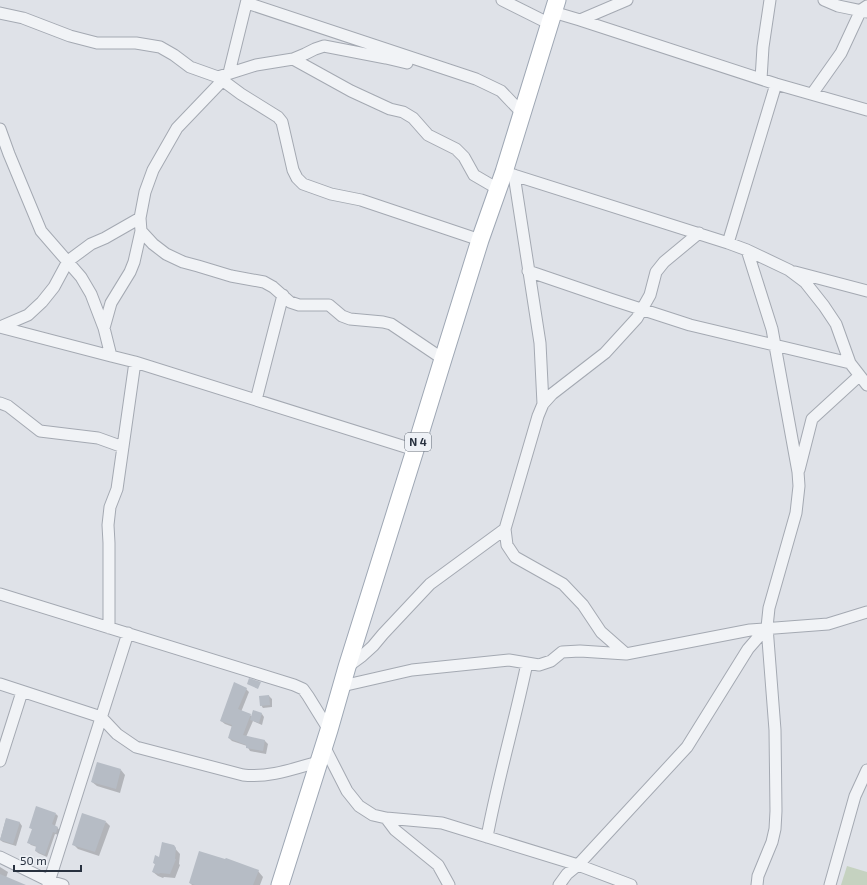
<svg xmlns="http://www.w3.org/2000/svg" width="867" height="885" font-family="'Exo 2',sans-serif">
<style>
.green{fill:#c5d2c0}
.shadow{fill:#0003}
.building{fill:#b6bcc5}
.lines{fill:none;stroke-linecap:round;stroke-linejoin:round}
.street-casing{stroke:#a4a9b2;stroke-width:13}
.primary-casing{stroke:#9ea7b4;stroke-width:19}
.street{stroke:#f1f3f6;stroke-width:11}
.primary{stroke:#fff;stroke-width:17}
.labels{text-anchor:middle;stroke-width:3;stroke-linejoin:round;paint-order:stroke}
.shield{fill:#eef1f6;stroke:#636b76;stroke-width:1}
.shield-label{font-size:11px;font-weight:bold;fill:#28313f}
</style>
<rect width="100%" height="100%" fill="#dfe2e8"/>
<path class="green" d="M847 866 867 872V885H841Z"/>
<path class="shadow" d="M246 689 249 692 241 712 250 715 252 717 262 714 264 717 262 725 253 721 246 737 265 741 268 744 266 754 250 751 247 746 232 741 229 738 233 727 225 724 221 721Z
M269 696 272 699V707L263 708 261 705Z
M121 770 125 775 120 793 97 786 92 782Z
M56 814 58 816 55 826 60 830 59 835 55 834 47 857 38 853 36 851 37 847 31 845 28 842 33 830 30 827Z
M6 819 20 823 22 826 16 846 3 842 0 840Z
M106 822 110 826 99 856 78 849 73 844Z
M173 846 180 854 179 864 180 865 175 878 164 877 163 878 158 876 153 872 156 865 154 863Z
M0 867 8 872 6 878 23 885H0Z
M258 871 263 877 260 885H192L190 883Z"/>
<path class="building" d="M249 678 261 682 258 689 247 684Z
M234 682 247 688 238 709 251 714 243 735 265 740 263 751 246 748V745L228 738 232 725 220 721Z
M269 695 270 705 260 706 259 696Z
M253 710 262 713 259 723 250 720Z
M97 762 121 769 116 789 91 782Z
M36 806 56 813 52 824 58 827 56 833 53 832 45 855 35 851 36 846 27 843 32 829 29 828Z
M82 813 106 821 95 852 72 845Z
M6 818 20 822 13 844 0 840Z
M162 842 174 845 176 848 175 859H176L170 874 160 873 159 874 152 872 155 864 153 863 155 855 159 857Z
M199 851 225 859 226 858 259 870 253 885H195L189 883Z
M0 874 26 885H0Z"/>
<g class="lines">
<g class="street-casing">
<path id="street" d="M502 0 550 24
M824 0 838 6 867 12
M247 3 476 79 501 91 522 113
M553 12 580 20 776 84 867 110
M0 13 23 18 70 36 97 43H136L160 47 174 55 190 67 218 77 241 94 278 117 282 122 293 170 297 178 303 184 331 194 361 200 480 240
M580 20 627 0
M293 59 351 91 390 109 403 112 413 118 428 135 456 149 464 157 474 175 498 189
M229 73 247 0
M218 77 256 65 293 59 305 54 315 49 324 46 386 58 407 63
M761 79 763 47 770 0
M812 94 841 53 861 10 867 6
M0 129 9 154 41 231 81 277 91 294 104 328 111 356 135 362 415 450
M504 172 728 243 747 250 789 270 805 282 824 306 836 324 850 363 867 385
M514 175 540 343 543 404
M141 231 153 244 166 254 183 262 198 266 231 276 264 282 273 287 290 302 299 305H329L342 316 350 319 383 322 391 324 443 359
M728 243 776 84
M747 250 772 329 798 472 799 486 796 513 769 608 767 627 775 730 776 811 775 829 772 842 758 876 757 885
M528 271 610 299 690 325 850 363
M795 272 867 291
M0 327 28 315 42 302 54 287 68 261 91 244 105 238 140 218
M0 327 111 356
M104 328 111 303 130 272 134 262 141 231 140 218 145 192 153 170 177 128 222 81
M256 400 283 295
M0 403 8 406 40 431 98 438 123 447
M799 470 812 419 859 376
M0 594 294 685 303 689 308 696 329 730
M109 628V543L108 525 110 507 117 489 135 362
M626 654 601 632 583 605 563 584 515 557 507 545 505 529 538 416 543 404 552 394 605 353 637 318 650 295 656 272 664 262 699 233
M347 667 362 656 373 646 383 634 430 584 505 529
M0 684 101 717 117 734 136 747 243 775C269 778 293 769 318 762
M342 686 412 670 509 660 539 665 551 661 562 652 580 651 626 654 750 630 828 624 867 612
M324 746 347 791 359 806 373 815 386 818 442 823 578 865 631 885
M0 761 22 692
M386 818 395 830 438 865 449 885
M487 837C498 778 515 721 527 663
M0 857 49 881 63 885
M48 885 128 633
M559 885 567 874 578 865 687 747 748 649 767 627
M830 885 855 796 867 770"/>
</g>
<g class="primary-casing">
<path id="primary" d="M280 885 329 730 347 667 415 450 443 359 480 240 504 172 557 0"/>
</g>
<use href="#street" class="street"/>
<use href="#primary" class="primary"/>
</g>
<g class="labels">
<rect class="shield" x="405" y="433" width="26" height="18" rx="3"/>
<g class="shield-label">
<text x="418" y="446">N 4</text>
</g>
</g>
<path d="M14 865v6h67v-6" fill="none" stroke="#28313f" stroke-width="2"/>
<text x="20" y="865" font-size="12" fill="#28313f" stroke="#eef1f6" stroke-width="3" paint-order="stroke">50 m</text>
</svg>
